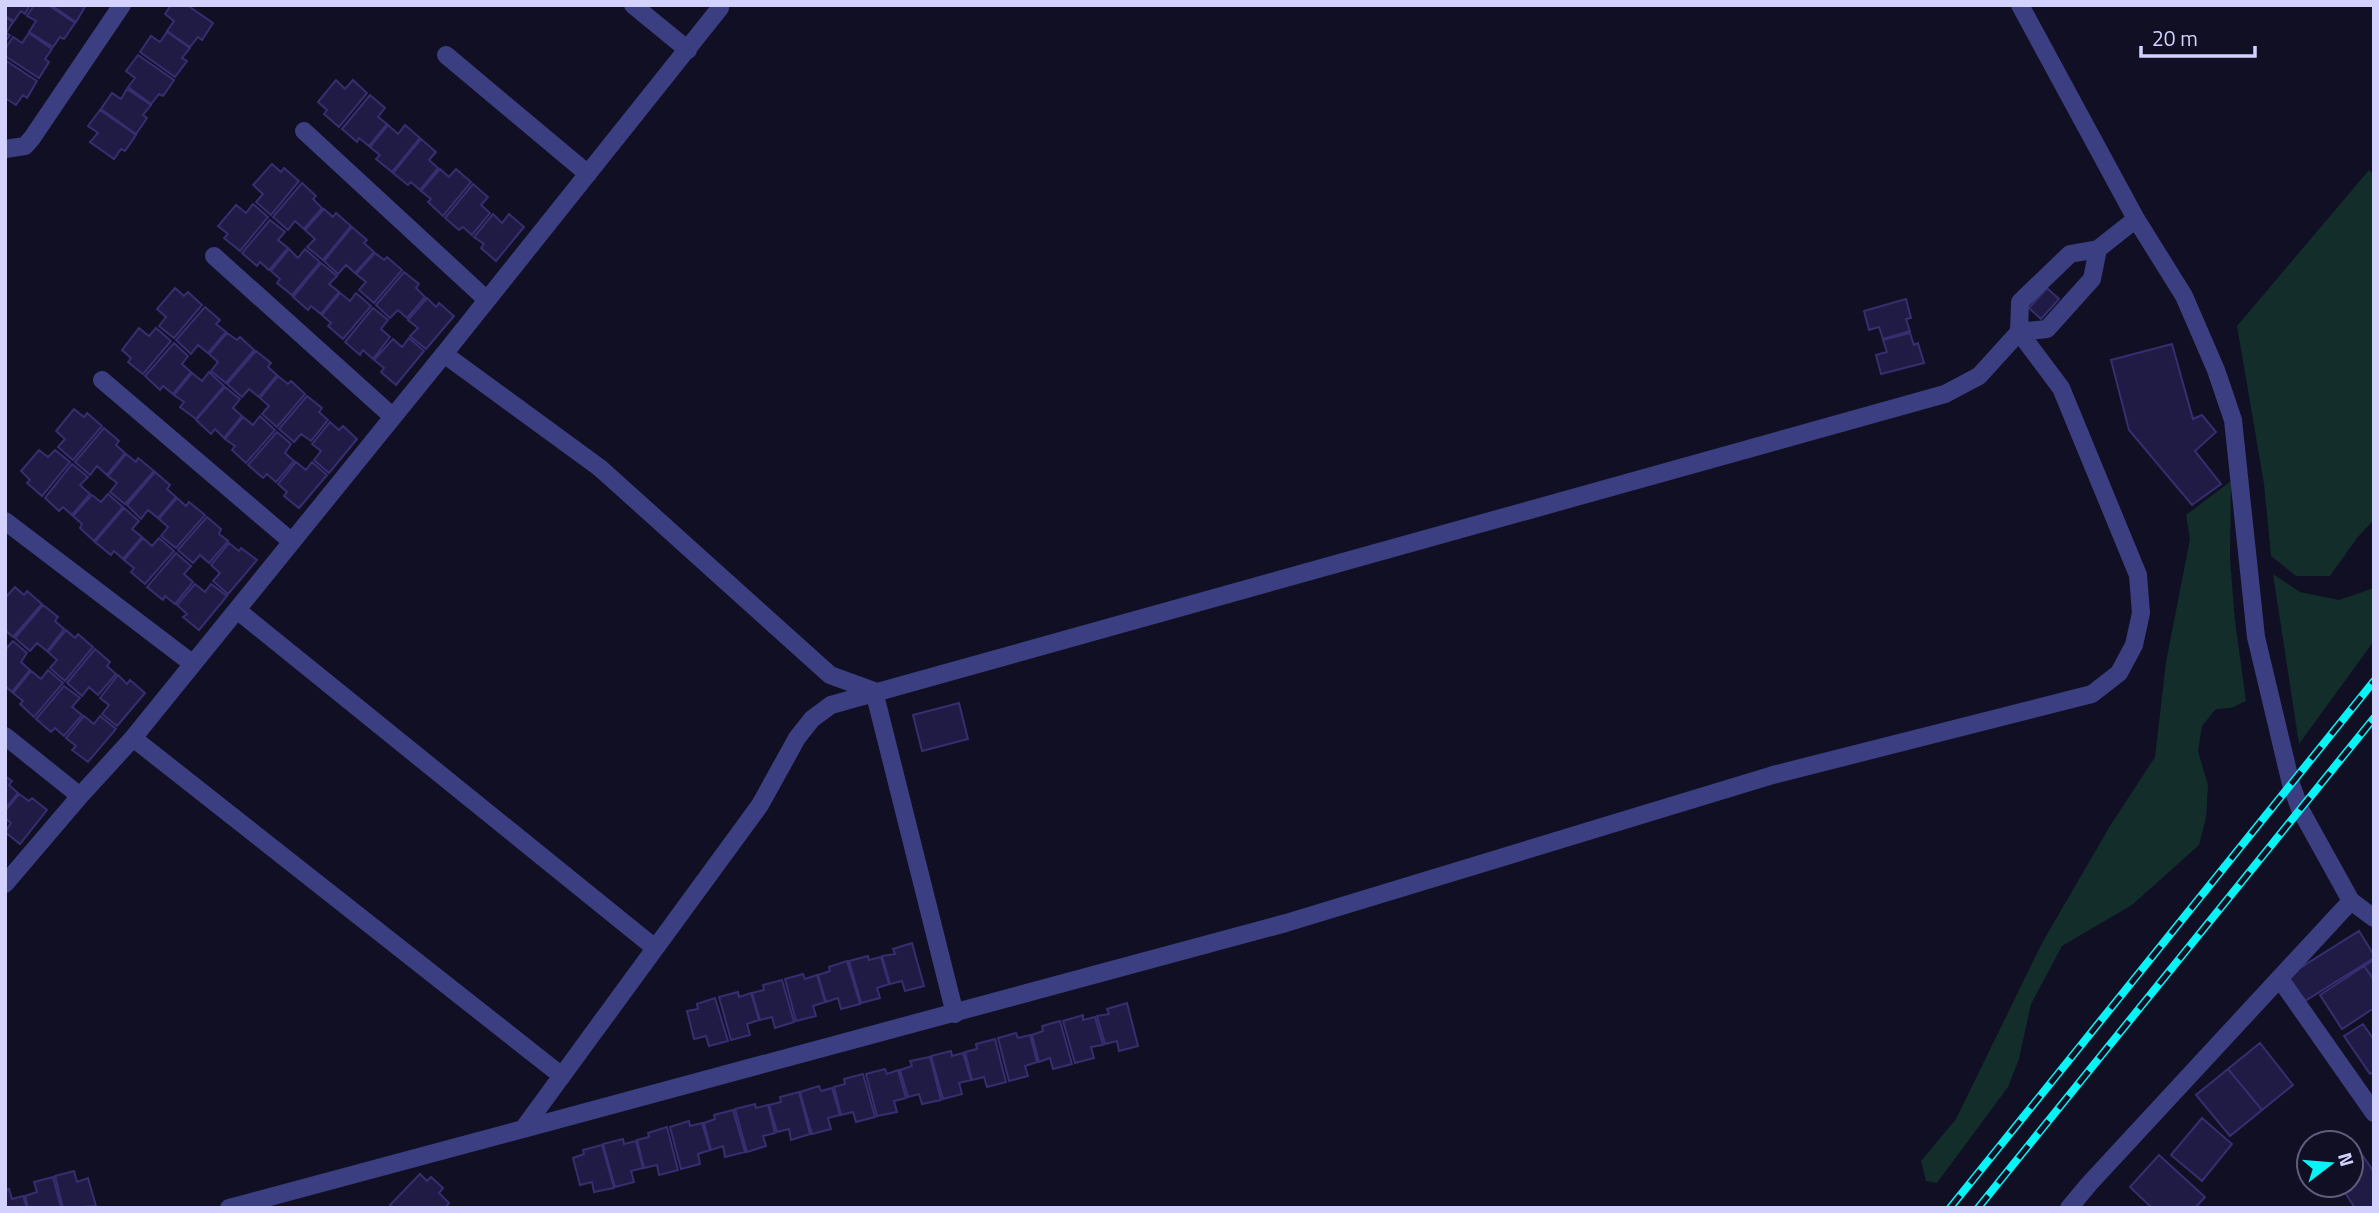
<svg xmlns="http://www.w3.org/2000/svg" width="2379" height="1213" viewBox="0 0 2379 1213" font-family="'Titillium Web',sans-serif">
  <rect width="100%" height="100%" fill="#100f23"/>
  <path fill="#122d2a" d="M2369 170 2374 176V520L2357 538 2330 576H2296L2271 556 2264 484 2237 326Z
    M2231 481 2230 559 2235 621 2246 701 2231 708 2216 709 2202 726 2198 751 2208 785 2206 818 2199 845 2132 905 2062 946 2031 1004 2019 1059 2008 1087 1937 1183 1926 1181 1921 1161 1956 1119 2042 943 2110 826 2155 757 2166 662 2190 539 2186 515Z
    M2273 574 2300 592 2339 600 2374 588V641L2299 744Z"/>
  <path fill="#201b44" stroke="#352e6f" stroke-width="2" d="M5 5H30L25 14 21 11 14 21 5 16Z
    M34 5H48L75 23 64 39 60 37 53 47 29 32 36 21 27 16Z
    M51 5H86L76 22Z
    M171 5H187L213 23 202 40 198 37 190 47 167 31 174 21 165 14Z
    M5 17 13 22 6 33 10 35 5 42Z
    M167 32 190 48 182 58 187 61 175 77 140 52 151 36 160 42Z
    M29 33 52 49 45 59 49 62 39 78 5 56V49L13 37 22 43Z
    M138 55 174 80 163 96 159 94 151 104 128 87 135 78 126 71Z
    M5 60 37 81 27 98 23 95 16 105 5 98Z
    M336 80 345 89 353 80 367 93 339 127 324 114 327 110 318 102Z
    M127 89 151 105 143 115 147 118 136 134 101 109 112 93 121 99Z
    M370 95 385 108 378 117 387 124 369 146 359 138 357 142 342 129Z
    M100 110 136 135 125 151 121 149 114 159 90 142 98 133 88 126Z
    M388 125 398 134 405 125 420 138 392 172 376 159 380 155 370 147Z
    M421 139 436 152 429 160 438 168 420 190 411 182 408 185 393 173Z
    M272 164 281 172 284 168 299 181 271 215 256 202 263 194 253 185Z
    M440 169 449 177 456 169 471 182 443 216 428 202 431 199 421 191Z
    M302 183 316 196 313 199 322 208 304 229 295 221 288 230 273 217Z
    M473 184 488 197 481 205 490 213 472 235 463 227 459 230 445 218Z
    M253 204 268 217 240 251 224 238 228 234 218 226 236 205 246 213Z
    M324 209 333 217 336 213 351 226 323 260 307 247 315 239 305 230Z
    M493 214 502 223 509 214 524 227 496 261 481 248 484 244 474 237Z
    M270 220 285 232 278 240 288 248 269 270 260 262 257 266 242 253Z
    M352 227 367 240 364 243 374 252 355 273 346 265 338 274 324 261Z
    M289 249 298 258 305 249 320 262 292 295 277 283 280 279 271 271Z
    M375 253 384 260 387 257 402 270 374 303 359 290 366 282 356 274Z
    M321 263 337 276 329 284 339 292 321 314 311 306 308 310 293 297Z
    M404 272 419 284 416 288 425 297 407 318 398 310 390 318 376 305Z
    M175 288 184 296 188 292 202 305 174 338 159 326 166 317 157 309Z
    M2047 288 2059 299 2041 319 2029 308Z
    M340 293 350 301 356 293 371 306 343 339 328 326 331 323 322 315Z
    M427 298 436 307 439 303 454 316 426 349 410 336 418 328 408 320Z
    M1906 299 1911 318 1906 319 1910 331 1883 339 1879 327 1869 330 1864 311Z
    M205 307 220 320 216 324 226 332 208 353 198 345 191 354 176 340Z
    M373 308 388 320 381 329 390 337 373 359 363 350 360 355 345 342Z
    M139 328 149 336 156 328 171 341 143 374 128 362 131 358 122 350Z
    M227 333 237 340 240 337 254 350 226 383 211 371 218 362 209 354Z
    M1910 333 1914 345 1918 343 1924 363 1881 374 1876 355 1887 352 1883 340Z
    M409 338 424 351 396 385 381 372 384 368 374 360 393 339 402 347Z
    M174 343 188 356 182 364 191 372 173 394 163 386 160 390 145 376Z
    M2172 344 2193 419 2202 415 2216 432 2195 451 2221 484 2192 505 2129 430 2111 360Z
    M256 351 271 363 268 367 277 375 259 397 249 389 242 397 227 384Z
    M209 372 224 386 196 419 180 407 184 402 174 395 192 373 202 381Z
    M278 376 288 384 291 381 305 394 277 427 262 414 269 406 260 398Z
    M225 387 240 399 233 408 242 416 224 438 215 429 211 434 196 420Z
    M307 396 322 408 319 412 328 420 311 441 301 434 294 442 279 429Z
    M74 409 84 417 87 413 102 426 73 460 58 447 65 439 56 431Z
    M260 416 275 430 246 463 232 450 235 446 225 439 243 417 253 425Z
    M330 422 339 430 343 426 357 439 329 473 314 460 321 451 312 444Z
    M104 428 119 441 116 445 125 453 107 475 97 466 90 475 75 462Z
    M277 432 291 444 285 453 294 461 276 482 267 474 263 478 248 465Z
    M39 450 48 457 55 450 70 462 42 496 27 483 30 480 21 471Z
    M126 454 136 462 138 458 154 471 125 504 110 492 117 483 108 476Z
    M296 462 306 470 312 462 327 475 299 508 284 496 287 492 278 484Z
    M72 464 88 477 80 485 90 494 72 515 63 507 59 511 45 498Z
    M155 472 170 485 167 489 176 497 158 518 148 510 141 519 127 505Z
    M108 494 123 507 94 541 80 528 82 524 73 516 92 495 101 502Z
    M177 498 186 506 189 502 205 515 176 548 161 536 168 527 159 519Z
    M124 508 139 521 132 529 142 537 123 559 114 551 111 555 95 542Z
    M207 517 221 529 219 534 228 541 209 563 200 555 193 563 178 550Z
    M143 538 152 546 159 538 174 551 145 584 131 572 134 568 124 560Z
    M229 543 239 551 241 548 257 560 228 594 213 581 220 573 211 565Z
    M176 553 191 566 184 574 193 582 175 604 165 596 163 600 147 587Z
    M195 584 205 592 211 584 227 596 199 630 183 617 187 614 177 605Z
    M15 587 24 595 27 591 42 604 13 637 5 630V598Z
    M43 605 58 617 55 621 64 629 47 651 37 643 30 651 15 638Z
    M66 630 75 638 78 634 93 647 65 681 50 668 57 660 48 652Z
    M13 641 27 653 21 662 30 670 12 692 5 686V650Z
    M95 649 110 662 107 666 116 674 98 695 89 687 82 696 67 683Z
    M48 670 63 683 34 717 20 704 23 701 13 693 31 671 41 679Z
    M118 675 127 684 130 680 145 693 117 726 102 714 109 705 100 698Z
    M64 686 80 698 72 707 82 715 64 736 55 728 51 732 36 719Z
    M959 703 968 739 922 751 913 715Z
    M84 716 94 724 100 716 116 729 88 762 72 750 76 746 66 738Z
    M5 776 12 781 9 785 18 793 5 809Z
    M19 794 29 801 32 798 47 810 20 844 5 832 11 823 5 818V811Z
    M2359 931 2374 955V958L2300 1004 2284 978Z
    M912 943 924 986 905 991 902 981 890 984 882 956 895 954 893 949Z
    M868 956 869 960 881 957 889 984 877 988 880 998 861 1003 849 961Z
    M2374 960V980L2364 966Z
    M847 961 860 1004 841 1009 838 998 826 1002 818 975 830 971 829 967Z
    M2364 966 2374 980V1008L2342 1029 2320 995Z
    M803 974 805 979 817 975 825 1002 813 1006 816 1016 796 1021 785 979Z
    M782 980 794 1022 775 1028 772 1017 760 1020 752 993 764 990 763 985Z
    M738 992 739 997 751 993 759 1020 747 1024 750 1035 731 1040 719 997Z
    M715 998 728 1041 709 1046 706 1036 694 1039 687 1011 698 1009 697 1004Z
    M1127 1003 1138 1046 1119 1051 1117 1041 1105 1044 1097 1016 1109 1014 1107 1009Z
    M1083 1015V1020L1095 1017 1103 1045 1091 1047 1094 1058 1075 1063 1063 1021Z
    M1060 1021 1072 1064 1053 1069 1050 1058 1039 1062 1032 1035 1043 1031 1042 1026Z
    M2363 1024 2374 1040V1072L2370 1074 2344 1036Z
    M1016 1033 1018 1038 1030 1035 1037 1062 1025 1066 1028 1076 1009 1081 998 1038Z
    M995 1039 1006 1082 987 1087 984 1077 972 1080 965 1052 977 1049 976 1044Z
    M2260 1043 2293 1085 2262 1110 2228 1069Z
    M951 1051 952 1056 963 1053 971 1080 959 1083 962 1094 943 1099 931 1056Z
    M930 1057 941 1100 922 1104 919 1094 908 1097 900 1070 912 1066 910 1061Z
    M885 1069 887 1074 898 1070 906 1098 894 1101 897 1112 877 1116 866 1074Z
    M2228 1069 2262 1110 2230 1136 2196 1095Z
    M863 1074 875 1117 856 1122 853 1112 841 1115 834 1087 845 1084 844 1079Z
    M819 1086 821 1091 832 1088 840 1115 828 1118 831 1129 812 1134 800 1092Z
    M799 1092 810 1134 791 1140 789 1129 777 1132 769 1105 781 1102 780 1097Z
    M755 1104 756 1108 768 1105 775 1133 763 1136 766 1146 747 1152 735 1109Z
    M733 1110 745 1152 725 1157 723 1146 711 1150 704 1123 715 1119 714 1115Z
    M2202 1118 2232 1144 2202 1181 2171 1155Z
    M689 1121 690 1126 702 1123 710 1150 698 1154 700 1164 681 1169 670 1127Z
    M667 1127 678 1170 659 1175 657 1165 644 1168 637 1140 649 1137 648 1133Z
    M623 1139 624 1144 636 1141 643 1168 631 1171 634 1182 615 1187 603 1144Z
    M602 1145 614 1188 594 1192 592 1182 580 1185 573 1158 584 1154 583 1150Z
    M2159 1155 2205 1197 2195 1208H2152L2130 1187Z
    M2363 1156 2374 1172V1208H2355L2340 1185H2351V1163Z
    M74 1171 77 1182 88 1178 96 1206 63 1208 55 1176Z
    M420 1174 427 1181 431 1177 443 1188 439 1193 449 1203 445 1208H393L390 1205Z
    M53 1177 61 1208H28L25 1196 37 1192 34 1182Z
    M9 1189 12 1199 23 1196 27 1208H5V1190Z"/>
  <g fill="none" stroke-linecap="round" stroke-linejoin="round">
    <path stroke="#3b3f81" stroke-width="18" d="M633 5 688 50
      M2020 5 2136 219 2184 296 2216 370 2233 420 2256 637 2291 784 2300 809 2351 901 2374 918
      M446 55 588 174
      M304 131 487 300
      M5 149 25 146 32 138 122 5
      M214 256 393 417
      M2019 332 2047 329 2092 279 2098 249
      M444 354 720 8
      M102 380 292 542
      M5 521 193 664
      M237 610 655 948
      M5 736 80 796
      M133 738 562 1076
      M5 884 80 796 133 738 444 354 600 468 830 675 874 691 955 1014
      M2280 979 2374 1113
      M523 1129 1286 923 1773 775 2092 694 2119 673 2134 645 2141 613 2138 575 2061 388 2019 332
      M229 1208 523 1129 760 805 797 738 812 719 831 705 1945 394 1979 376 2019 332 2020 302 2070 254 2098 249 2136 219
      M2069 1208 2089 1184 2351 901"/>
    <defs>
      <path id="rail" d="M1950 1208 2374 681
        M1978 1208 2374 718"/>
    </defs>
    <use href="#rail" stroke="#07f4f6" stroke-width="8"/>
    <use href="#rail" stroke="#100f23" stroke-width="5" stroke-dasharray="16" stroke-linecap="butt"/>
  </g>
  <rect width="2379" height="1213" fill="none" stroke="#d3d2fe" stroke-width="14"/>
  <g transform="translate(2330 1164) rotate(74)"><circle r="33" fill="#100f23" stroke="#5e5d7b" stroke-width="2"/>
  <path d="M0-5L12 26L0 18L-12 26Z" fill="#07f4f6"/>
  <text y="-10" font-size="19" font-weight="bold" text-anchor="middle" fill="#d3d2fe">N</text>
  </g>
  <path d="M2141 46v10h114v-10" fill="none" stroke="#d3d2fe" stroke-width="3.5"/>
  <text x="2152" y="46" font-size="21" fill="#d3d2fe" stroke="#100f23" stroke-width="5" paint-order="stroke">20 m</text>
</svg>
